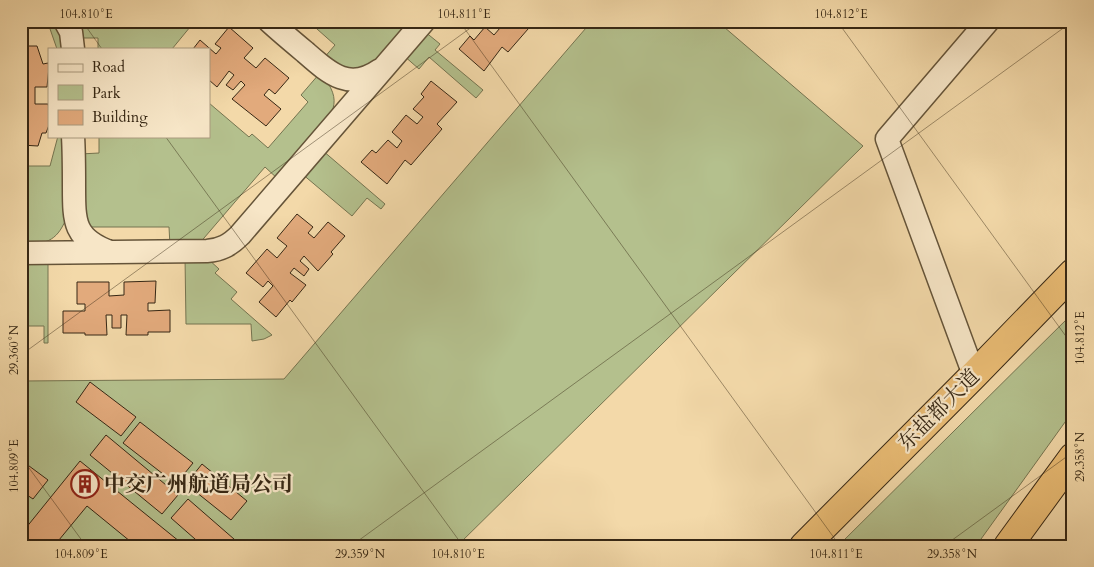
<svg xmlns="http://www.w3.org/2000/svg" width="1094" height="567" viewBox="0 0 1094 567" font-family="Cardo,'Noto Serif SC',serif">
  <rect width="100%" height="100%" fill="#f3d9a9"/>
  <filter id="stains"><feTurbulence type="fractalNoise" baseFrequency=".004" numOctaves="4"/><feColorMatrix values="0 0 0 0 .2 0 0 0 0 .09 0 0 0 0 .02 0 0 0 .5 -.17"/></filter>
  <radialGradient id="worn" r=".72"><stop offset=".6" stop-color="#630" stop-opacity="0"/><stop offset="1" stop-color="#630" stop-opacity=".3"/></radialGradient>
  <path fill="#b4c08d" stroke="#757450" d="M21 21H58L66 49H57L49 26H21Z
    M84 21H195L172 49H98V38H79Z
    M308 21H415L381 62 360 73 323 59 335 45Z
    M592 21H717L863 146 457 546H21V381L284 379Z
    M424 31 440 44 435 50 483 90 476 98 429 57 419 69 403 55Z
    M320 73C346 102 332 115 311 140 301 153 290 166 279 180L265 167 198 245 170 246 169 227H85L80 154 99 153V136H209V103L249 137 252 134 268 148 308 102 301 95Z
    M58 136H67L66 219C56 243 45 243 21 246V166H50Z
    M322 150 385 204 381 209 367 198 352 216 301 173Z
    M185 258H207L219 269 215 273 237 292 231 299 272 335 264 339 252 341 251 324H186Z
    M21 259H48V343H44V326H21Z
    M1073 313V411L976 546H838Z"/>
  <path fill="#e2aa7c" stroke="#362714" d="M492 21H535L508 52 502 47 484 71 459 49 470 36 474 40 485 27 494 35 500 28Z
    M229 27 253 48 244 58 256 68 265 58 289 78 275 94 269 89 264 95 281 109 266 126 232 99 245 85 241 81 233 90 226 85 234 75 229 71 217 87 209 80V49H193L200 40 216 54 221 48 215 44Z
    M21 46H37L43 64 48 63 49 67 47 87H35V104H48L49 108V125L46 133H42L38 146 21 145Z
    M431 81 457 102 437 124 442 129 411 165 405 160 387 184 361 162 372 150 376 153 388 140 397 148 402 141 392 132 406 115 417 124 423 117 413 109 424 97 421 94Z
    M297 214 313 227 308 233 314 238 328 222 345 236 331 252 333 254 318 271 304 256 300 261 309 269 304 276 294 268 290 273 306 285 292 302 290 300 276 317 259 302 273 286 268 281 263 287 246 273 267 249 277 258 287 246 277 238Z
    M156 281 155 303H148V311L170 310V332H148V335H126L127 315H121V328H112V315H106L107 335H85V333H63V311H85V304H77V282H109V296L124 295V282Z
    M90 382 136 417 121 436 76 402Z
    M140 422 193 463 176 484 123 443Z
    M106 435 178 495 162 514 90 455Z
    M21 460 48 480 33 499 21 491Z
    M80 461 185 546H136L87 506 54 546H29L21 540V534Z
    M202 464 247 501 231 520 186 484Z
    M21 498 28 503 21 512Z
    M188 499 242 546H203L171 518Z"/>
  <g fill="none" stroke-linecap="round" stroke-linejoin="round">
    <defs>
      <path id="minor" d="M65 21 71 32 73 49
        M269 21C281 32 293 42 305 52 329 73 349 92 380 70
        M73 136C74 153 74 170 74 187 74 222 74 239 110 252
        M21 253 207 251C221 250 230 245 240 235L424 21
        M974 375 887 139 988 21"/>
      <path id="highway" d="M804 546 974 375 1073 273
        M1008 546 1073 457"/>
    </defs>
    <use href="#minor" stroke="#655439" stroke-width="25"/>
    <use href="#highway" stroke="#362714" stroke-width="30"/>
    <use href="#minor" stroke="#f7e6c7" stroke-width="22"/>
    <use href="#highway" stroke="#eabc74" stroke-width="28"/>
  </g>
  <path fill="none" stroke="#362714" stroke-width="1" stroke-opacity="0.45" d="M82 21 102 49M459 21 840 546M837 21 1073 346M165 136 463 546M21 355 480 21M21 457 86 546M351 546 1073 21M944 546 1073 452"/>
  <defs>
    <symbol id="building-ring" viewBox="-11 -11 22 22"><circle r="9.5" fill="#f7e6c7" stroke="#8f2418" stroke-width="1.5"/><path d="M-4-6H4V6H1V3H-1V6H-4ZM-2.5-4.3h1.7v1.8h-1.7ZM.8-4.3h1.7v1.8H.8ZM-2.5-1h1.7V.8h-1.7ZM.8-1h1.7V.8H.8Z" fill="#8f2418"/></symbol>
  </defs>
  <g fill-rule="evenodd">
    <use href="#building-ring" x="69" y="468" width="32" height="32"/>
  </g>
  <g text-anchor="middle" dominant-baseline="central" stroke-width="4.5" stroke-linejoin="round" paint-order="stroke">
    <g font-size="21" fill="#362714" stroke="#f7e6c7">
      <text transform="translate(939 410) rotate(-45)">东盐都大道</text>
    </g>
    <g font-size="21" font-weight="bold" fill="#362714" stroke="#f7e6c7" text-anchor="start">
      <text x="104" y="484">中交广州航道局公司</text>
    </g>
  </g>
  <rect width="1094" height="567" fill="none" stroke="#f3d9a9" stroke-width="55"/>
  <rect x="48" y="48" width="162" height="90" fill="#f7e6c7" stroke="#aa9a7f"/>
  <rect x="58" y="64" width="25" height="8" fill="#f7e6c7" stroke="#aa9a7f"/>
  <text x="92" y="72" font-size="15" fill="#362714">Road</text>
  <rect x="58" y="85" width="25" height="15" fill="#b4c08d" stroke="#aa9a7f"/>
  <text x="92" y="98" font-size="15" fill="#362714">Park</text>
  <rect x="58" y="110" width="25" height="15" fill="#e2aa7c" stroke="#aa9a7f"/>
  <text x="92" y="122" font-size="15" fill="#362714">Building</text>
  <rect x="28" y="28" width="1038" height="512" fill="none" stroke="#362714" stroke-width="2"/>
  <g font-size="12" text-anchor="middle" fill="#362714">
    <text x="86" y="18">104.810°E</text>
    <text x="464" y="18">104.811°E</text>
    <text x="841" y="18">104.812°E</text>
    <text transform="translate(1080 338) rotate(-90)" y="4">104.812°E</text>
    <text transform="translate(14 350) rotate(-90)" y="4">29.360°N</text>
    <text transform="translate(1080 457) rotate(-90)" y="4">29.358°N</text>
    <text transform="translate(14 466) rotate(-90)" y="4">104.809°E</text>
    <text x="81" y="558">104.809°E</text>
    <text x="360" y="558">29.359°N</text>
    <text x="458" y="558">104.810°E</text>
    <text x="836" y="558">104.811°E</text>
    <text x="952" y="558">29.358°N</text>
  </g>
  <rect width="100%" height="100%" filter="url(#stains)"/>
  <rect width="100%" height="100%" fill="url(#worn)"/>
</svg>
